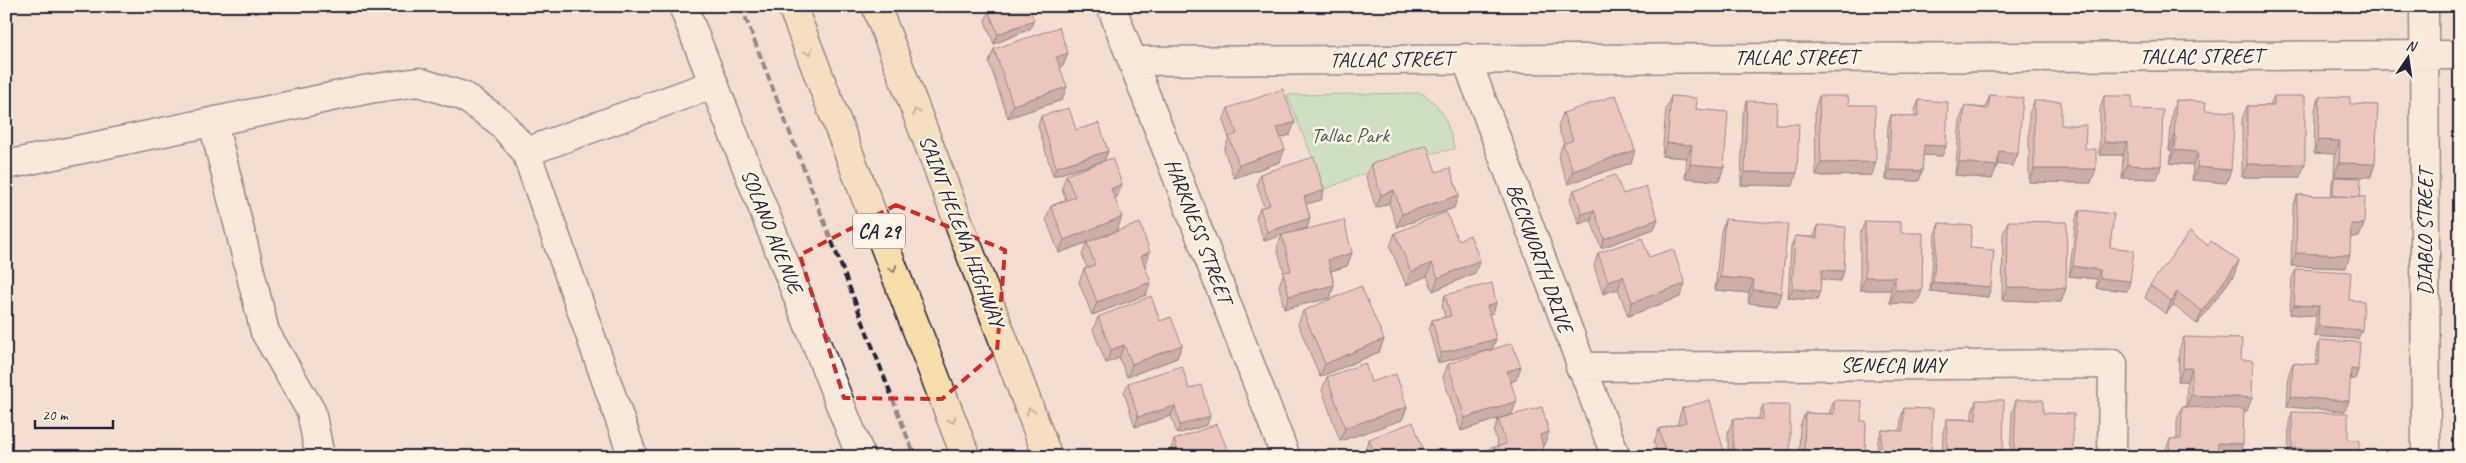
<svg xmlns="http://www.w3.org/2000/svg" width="2466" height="463" viewBox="0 0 2466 463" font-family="Caveat,sans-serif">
  <rect width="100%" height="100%" fill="#f4ded2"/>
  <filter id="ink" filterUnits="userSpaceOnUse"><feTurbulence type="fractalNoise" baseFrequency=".02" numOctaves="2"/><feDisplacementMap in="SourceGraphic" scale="10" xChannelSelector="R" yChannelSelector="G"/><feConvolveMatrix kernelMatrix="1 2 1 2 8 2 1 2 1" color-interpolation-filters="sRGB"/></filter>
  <g filter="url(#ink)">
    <path fill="#9fe2ad" stroke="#608274" d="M1421 93C1445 106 1447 125 1455 149L1401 159 1325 189 1287 95Z"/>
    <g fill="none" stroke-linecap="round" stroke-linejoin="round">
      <defs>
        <path id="minor" d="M683 6 861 457
          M1111 6 1286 457
          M2424 6 2426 457
          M1466 58 1616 457
          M1133 61 2460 55
          M213 122 265 332 311 411 320 457
          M526 152 714 84
          M6 165 369 89 419 82 463 96 499 121 526 152 633 457
          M1580 367 2113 364 2112 457"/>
        <path id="highway" d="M792 6 966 457
          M876 6 1048 457"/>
      </defs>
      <use href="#minor" stroke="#22223b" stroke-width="31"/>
      <use href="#highway" stroke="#22223b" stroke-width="31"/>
      <use href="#minor" stroke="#fcf5e5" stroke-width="28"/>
      <use href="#highway" stroke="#f8deab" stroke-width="28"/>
      <path stroke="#22223b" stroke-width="4" stroke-dasharray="8 4" stroke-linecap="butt" d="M741 6 915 457"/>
    </g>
    <path fill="#c3918d" stroke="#22223b" d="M989 6H1028L1030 29 994 44 985 21 989 12 991 11Z
      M994 49 1068 53 1063 66 1060 67 1062 100 1008 118 989 62Z
      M1990 95 2018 153 2013 166 1997 164 1992 179 1955 175 1960 120 1965 106 1985 108Z
      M1671 96 1696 109 1724 167 1719 181 1685 178 1687 158 1662 156 1666 109Z
      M1819 96 1849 105 1872 175 1816 176 1815 109Z
      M2104 96 2132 109 2157 179 2122 178 2123 155H2099L2100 109Z
      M2274 96 2300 177H2242V119L2247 106H2270Z
      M2320 96 2350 104 2371 177 2334 176 2335 154 2314 153 2315 109Z
      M1919 100 1946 146 1942 156 1923 155 1922 171 1919 181 1886 180 1888 125 1891 115 1915 117V110Z
      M2176 100 2205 110 2231 170 2226 183 2192 180 2193 165 2170 163 2172 151 2169 150 2172 113Z
      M1747 101 1776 124 1793 186 1741 185 1743 114Z
      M2034 101 2061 125 2085 149 2091 183 2029 182V114Z
      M1228 108 1290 135 1281 138 1280 162 1234 178 1224 150 1229 138 1223 121Z
      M1563 113 1631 163 1568 184 1558 157 1563 144H1564L1558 127Z
      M1041 116 1076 130 1108 151 1104 161 1053 176 1038 126Z
      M1371 164 1436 172 1454 208 1397 227 1389 203 1376 208 1366 177Z
      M1260 174 1324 190 1321 200 1306 204 1310 218 1307 228 1284 235 1352 253 1347 266 1331 271 1334 285 1330 298 1284 309 1279 286 1284 272 1277 248 1282 235 1264 241 1256 218 1260 208 1264 207 1257 184Z
      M1066 175 1122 184 1117 197 1114 198 1117 231 1059 253 1046 219 1051 206 1066 200 1062 188Z
      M2334 177 2360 197 2364 224 2359 237H2351L2346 268 2291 266 2293 208 2297 195 2331 196 2332 182Z
      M1574 190 1623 194 1658 219 1654 229 1601 248 1591 220 1579 224 1570 199Z
      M2080 210 2110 247 2130 281 2127 291 2096 288 2097 279 2069 276 2076 219Z
      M1725 219 1777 306 1748 303 1749 293 1715 290 1721 232Z
      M1865 221 1901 233 1917 304 1890 303 1891 290H1860V234Z
      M2008 221 2066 288 2061 302 2002 300 2003 234Z
      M1939 223 1970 248 1988 297 1930 291 1935 233Z
      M1818 225 1844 271 1840 281 1821 279 1817 300 1788 298 1791 246 1795 236 1814 237Z
      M1395 233 1458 240 1475 273 1433 291 1427 276 1406 285 1390 247Z
      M1087 242 1146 265H1145L1146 295 1092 315 1079 282 1084 269 1087 268 1082 255Z
      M1598 253 1649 257 1680 297 1628 316 1618 289 1603 294 1594 266Z
      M2296 269 2349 300 2358 339 2314 336 2316 316 2290 314 2292 278Z
      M2234 275 2197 324 2173 305 2166 314 2145 298 2150 285Z
      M1445 295 1496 303 1493 313 1489 314 1496 339 1492 349 1438 363 1429 330 1432 320 1445 317 1442 305Z
      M1303 311 1384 339 1379 352 1320 377 1298 324Z
      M1098 317 1160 321 1182 345 1177 358 1127 377 1119 358 1106 363 1093 330Z
      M2184 337 2241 360 2247 411H2244L2238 457H2165V452L2170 439H2177V420L2182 407H2186L2187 381H2178L2179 350Z
      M2320 340 2358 370 2355 379H2350L2345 411 2287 407 2289 373 2293 363 2316 365 2317 350Z
      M1448 364 1516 380 1511 382 1512 414 1461 431 1443 377Z
      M1327 377 1371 382 1407 407 1402 420 1340 441 1322 390Z
      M1128 383 1189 389 1207 425 1177 434 1171 416 1135 427 1124 392Z
      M1834 400 1861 421 1865 457H1799L1800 426 1805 413 1829 414Z
      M1976 400 2001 457H1942L1943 432 1947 419H1972V413Z
      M2016 400 2043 413 2072 457H2010L2012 413Z
      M1763 405 1790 457H1728V432L1733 419H1758Z
      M1682 408 1724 452 1722 457H1658L1654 442 1659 429 1679 424 1678 421Z
      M1904 408 1931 457H1877L1878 440 1882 430 1900 431 1901 417Z
      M2292 412 2348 440 2359 457H2288L2289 422Z
      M1498 419 1544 445 1543 446 1545 457H1482L1485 450 1498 446 1494 432Z
      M1369 439 1425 455V457H1368L1365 449Z
      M1174 440 1224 457H1156L1157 456 1170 451Z"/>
    <path fill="#9f7673" stroke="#22223b" d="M1034 20 1030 29 994 44 998 34Z
      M1068 53 1063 66 1052 70 1056 57Z
      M1067 87 1062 100 1008 118 1013 105Z
      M1295 122 1290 135 1272 141 1277 128Z
      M2174 137H2176L2172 151 2169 150Z
      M2318 140 2340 141 2335 154 2314 153Z
      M2104 142H2127L2123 155H2099Z
      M1667 143 1692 145 1687 158 1662 156Z
      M1924 145 1946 146 1942 156 1920 155Z
      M1285 149 1280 162 1234 178 1239 165Z
      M1635 150 1631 163 1568 184 1573 171Z
      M2175 150 2198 152 2193 165 2170 163Z
      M1108 151 1104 161 1053 176 1056 167Z
      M1999 151 2018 153 2013 166 1994 164Z
      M1876 162 1872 175 1816 176 1821 163Z
      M1959 162 1997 166 1992 179 1955 175Z
      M2339 163 2375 164 2371 177 2334 176Z
      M1690 164 1724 167 1719 181 1685 178Z
      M2247 164H2305L2300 177H2242Z
      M2127 165 2161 166 2157 179 2122 178Z
      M2197 167 2231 170 2226 183 2192 180Z
      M2034 169H2096L2091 183 2029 182Z
      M1889 170 1922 171 1919 181 1886 180Z
      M1745 172 1797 173 1793 186 1741 185Z
      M1122 184 1117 197 1106 202 1111 189Z
      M1324 190 1321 200 1300 206 1304 197Z
      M1394 190 1389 203 1376 208 1381 195Z
      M1459 195 1454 208 1397 227 1402 214Z
      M1594 210 1591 220 1579 224 1582 214Z
      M1122 217 1117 231 1059 253 1064 240Z
      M1310 218 1307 228 1264 241 1267 232Z
      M1658 219 1654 229 1601 248 1604 239Z
      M2351 224H2364L2359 237H2346Z
      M1150 252 1146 265 1136 269 1141 256Z
      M1352 253 1347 266 1323 273 1328 260Z
      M2296 253 2350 255 2346 268 2291 266Z
      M1480 260 1475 273 1433 291 1438 278Z
      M2239 261 2234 275 2197 324 2202 311Z
      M1432 263 1427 276 1406 285 1411 272Z
      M2073 266 2100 270 2097 279 2069 276Z
      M1822 270 1844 271 1840 281 1818 279Z
      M1623 276 1618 289 1603 294 1608 281Z
      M1720 277 1754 280 1749 293 1715 290Z
      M1865 277H1895L1891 290H1860Z
      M2100 278 2130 281 2127 291 2096 288Z
      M1151 282 1146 295 1092 315 1097 302Z
      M1933 282 1991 287 1988 297 1930 291Z
      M1685 284 1680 297 1628 316 1632 302Z
      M1334 285 1330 298 1284 309 1289 296Z
      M2007 287 2066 288 2061 302 2002 300Z
      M1792 289 1820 291 1817 300 1788 298Z
      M1753 290 1781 293 1777 306 1748 303Z
      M1895 290 1922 291 1917 304 1890 303Z
      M2177 292 2173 305 2166 314 2171 301Z
      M1496 303 1493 313 1484 315 1487 306Z
      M2294 305 2319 306 2316 316 2290 314Z
      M2318 326 2362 330 2358 339 2314 336Z
      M1384 339 1379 352 1320 377 1325 364Z
      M1496 339 1492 349 1438 363 1441 353Z
      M1124 345 1119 358 1106 363 1111 350Z
      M1182 345 1177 358 1127 377 1132 364Z
      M1521 367 1516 380 1503 384 1507 371Z
      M2183 368H2192L2187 381H2178Z
      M2351 369 2358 370 2355 379H2348Z
      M2191 395 2252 398 2247 411 2186 408Z
      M2291 397 2349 401 2345 411 2287 407Z
      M1517 401 1512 414 1461 431 1465 418Z
      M1175 406 1171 416 1135 427 1138 417Z
      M1407 407 1402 420 1340 441 1345 428Z
      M1210 416 1207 425 1177 434 1180 425Z
      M1549 432 1544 445 1535 448 1540 435Z
      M2218 443 2243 444 2238 457 2213 456Z
      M2292 448 2328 449 2325 457H2288Z
      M1227 449 1224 457H1213L1214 453Z
      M1981 450 2003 451 2001 457H1979Z
      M2014 450H2018L2016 457H2012Z
      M1724 452 1722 457H1708Z"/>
    <path fill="#e3a9a4" stroke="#22223b" d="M997 6H1028L1034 20 998 34 989 12 998 8Z
      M1059 27 1068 53 1056 57 1067 87 1013 105 994 49Z
      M1283 89 1295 122 1277 128 1285 149 1239 165 1229 137 1237 134 1228 108Z
      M1616 95 1635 150 1573 171 1563 144 1573 140 1563 113Z
      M1990 95 2023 98 2018 153 1999 151 1997 166 1959 162 1965 106 1988 109Z
      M1671 96 1697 98 1696 109 1728 112 1724 167 1690 164 1692 145 1667 143Z
      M1819 96H1848L1849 105H1875L1876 162 1821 163Z
      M2104 96H2132V109L2163 110 2161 166 2127 165V142H2104Z
      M2274 96H2305V164H2247V106H2274Z
      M2320 96 2350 97V104L2378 105 2375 164 2339 163 2340 141 2318 140Z
      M1919 100 1948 102 1946 146 1924 145 1922 171 1889 170 1891 115 1918 117Z
      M2176 100 2206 102 2205 110 2235 112 2231 170 2197 167 2198 152 2175 150 2176 137H2174Z
      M1747 101 1777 102 1776 124H1799L1797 173 1745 172Z
      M2034 101H2061V125H2086L2085 149H2096V169H2034Z
      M1069 108 1076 130 1099 123 1108 151 1056 167 1041 116Z
      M1427 145 1436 172 1450 168 1459 195 1402 214 1394 190 1381 195 1371 164Z
      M1314 157 1324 190 1304 197 1310 218 1267 232 1260 208 1270 205 1260 174Z
      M1112 158 1122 184 1111 189 1122 217 1064 240 1051 206 1075 197 1066 175Z
      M1615 175 1623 194 1646 186 1658 219 1604 239 1594 210 1582 214 1574 190Z
      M2334 177 2361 178 2360 197 2333 196Z
      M2297 195 2365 197 2364 224H2351L2350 255 2296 253Z
      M2080 210 2114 214 2110 247 2134 250 2130 281 2100 278V270L2073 266Z
      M1446 212 1458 240 1470 235 1480 260 1438 278 1432 263 1411 272 1395 233Z
      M1725 219 1788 224 1781 293 1753 290 1754 280 1720 277Z
      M1344 220 1352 253 1328 260 1334 285 1289 296 1283 272 1291 271 1282 235Z
      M1865 221 1901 222V233H1923L1922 291 1895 290V277H1865Z
      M2008 221 2067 222 2066 288 2007 287Z
      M1140 223 1150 252 1141 256 1151 282 1097 302 1084 269 1095 265 1087 242Z
      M1939 223 1972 226 1970 248 1994 250 1991 287 1933 282Z
      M1818 225 1846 227 1844 271 1822 270 1820 291 1792 289 1795 236 1817 238Z
      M2190 232 2208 245 2211 241 2239 261 2202 311 2177 292 2171 301 2150 285Z
      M1642 238 1649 257 1673 249 1685 284 1632 302 1623 276 1608 281 1598 253Z
      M2296 269 2351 272 2349 300 2364 301 2362 330 2318 326 2319 306 2294 305Z
      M1492 283 1496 303 1487 306 1496 339 1441 353 1432 320 1451 316 1445 295Z
      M1361 286 1384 339 1325 364 1303 311Z
      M1151 296 1160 321 1171 317 1182 345 1132 364 1124 345 1111 350 1098 317Z
      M2184 337 2242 339 2241 360H2253L2252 398 2191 395 2192 368H2183Z
      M2320 340 2360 342 2358 370 2351 369 2349 401 2291 397 2293 363 2319 365Z
      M1512 343 1521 367 1507 371 1517 401 1465 418 1448 364Z
      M1365 363 1371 382 1396 374 1407 407 1345 428 1327 377Z
      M1182 366 1189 389 1201 385 1210 416 1180 425 1175 406 1138 417 1128 383Z
      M1710 400 1724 452 1708 457H1667L1659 429 1686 422 1682 408Z
      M1834 400 1862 401 1861 421H1866L1865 457H1804L1805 413 1834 414Z
      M1976 400H2004L2003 451 1981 450V457H1947V419L1976 420Z
      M2016 400H2043V413L2074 414 2072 457H2018V450H2014Z
      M1763 405H1790V457H1733V419H1763Z
      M1542 407 1549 432 1540 435 1545 457H1487L1485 450 1506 444 1498 419Z
      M2182 407 2244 409 2243 444 2218 443 2217 457H2169L2170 439H2181Z
      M1904 408 1933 409 1931 457H1880L1882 430 1903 431Z
      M2292 412 2348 413V440H2359V457H2328V449L2292 448Z
      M1413 422 1425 455 1420 457H1376L1369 439Z
      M1217 424 1227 449 1214 453 1215 457H1157V456L1177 448 1174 440Z"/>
    <defs><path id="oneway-chevron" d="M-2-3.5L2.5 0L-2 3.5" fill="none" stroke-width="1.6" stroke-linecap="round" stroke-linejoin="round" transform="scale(1.25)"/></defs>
    <g stroke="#8d8073">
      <use href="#oneway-chevron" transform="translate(809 52) rotate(69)"/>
      <use href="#oneway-chevron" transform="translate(916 112) rotate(-111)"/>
      <use href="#oneway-chevron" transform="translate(893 269) rotate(69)"/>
      <use href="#oneway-chevron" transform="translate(1030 411) rotate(-111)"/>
      <use href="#oneway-chevron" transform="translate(952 420) rotate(69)"/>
    </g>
  </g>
  <path d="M0 0H2466V463H0ZM896 205 1005 250 997 351 942 399 844 398 800 255Z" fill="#f4ded2" fill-opacity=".55" fill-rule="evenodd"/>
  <path fill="none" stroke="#d62828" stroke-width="4" stroke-dasharray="10 6" stroke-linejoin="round" d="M896 205 1005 250 997 351 942 399 844 398 800 255Z"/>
  <g text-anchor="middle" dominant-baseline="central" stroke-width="5" stroke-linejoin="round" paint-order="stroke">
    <rect fill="#fcf5e5" stroke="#63616e" stroke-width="1" x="853" y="213.5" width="52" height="35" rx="4"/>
    <g font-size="20" font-weight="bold" fill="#22223b">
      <text x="879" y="231">CA 29</text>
    </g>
    <g font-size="21" fill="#22223b" stroke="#fcf5e5">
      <text x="2201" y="56">TALLAC STREET</text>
      <text x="1796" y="57">TALLAC STREET</text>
      <text transform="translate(1391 59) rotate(-1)">TALLAC STREET</text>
      <text transform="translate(772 231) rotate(68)">SOLANO AVENUE</text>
      <text transform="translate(962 231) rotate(69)">SAINT HELENA HIGHWAY</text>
      <text transform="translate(1199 231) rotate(69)">HARKNESS STREET</text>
      <text transform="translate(2425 232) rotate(-90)">DIABLO STREET</text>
      <text transform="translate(1540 258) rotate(70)">BECKWORTH DRIVE</text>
      <text x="1893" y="365">SENECA WAY</text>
    </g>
    <g font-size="21" fill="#485c5d" stroke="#fcf5e5">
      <text x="1350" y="135">Tallac Park</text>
    </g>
  </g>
  <rect width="2466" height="463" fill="none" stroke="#fcf5e5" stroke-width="25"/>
  <rect x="12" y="12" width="2441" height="438" fill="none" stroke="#22223b" stroke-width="2" filter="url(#ink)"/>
  <g transform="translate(2408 58) rotate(13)" stroke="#fcf5e5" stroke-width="4" paint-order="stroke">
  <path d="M0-4L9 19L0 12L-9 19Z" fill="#22223b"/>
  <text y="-8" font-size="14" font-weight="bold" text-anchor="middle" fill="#22223b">N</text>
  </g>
  <path d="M35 420v8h78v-8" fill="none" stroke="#22223b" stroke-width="2.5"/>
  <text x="42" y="420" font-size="15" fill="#22223b" stroke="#fcf5e5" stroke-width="4" paint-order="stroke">20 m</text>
</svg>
